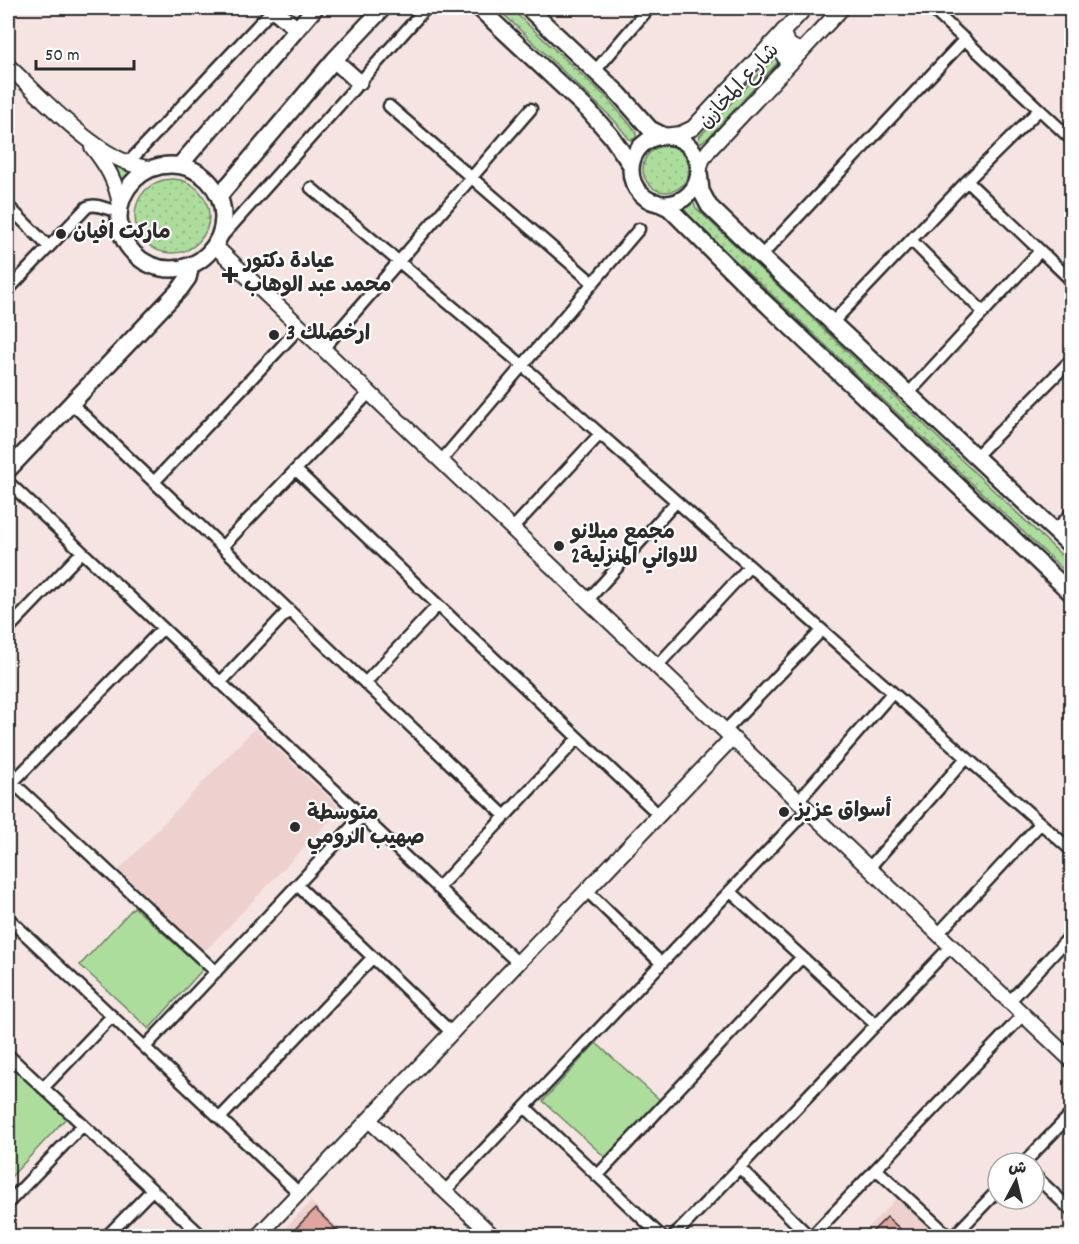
<svg xmlns="http://www.w3.org/2000/svg" width="1079" height="1244" viewBox="0 0 1079 1244" font-family="Dekko,'Playpen Sans Arabic',sans-serif">
  <defs>
    <pattern id="grass-dots" width="8" height="8" patternUnits="userSpaceOnUse" patternTransform="scale(1.5)"><rect width="8" height="8" fill="#addd9d"/><path d="M2 2h.1M6 6h.1" fill="none" stroke="#95be87" stroke-width="1.8" stroke-linecap="round"/></pattern>
  </defs>
  <rect width="100%" height="100%" fill="#f5e4e2"/>
  <filter id="ink" filterUnits="userSpaceOnUse"><feTurbulence type="fractalNoise" baseFrequency=".0167" numOctaves="2"/><feDisplacementMap in="SourceGraphic" scale="12" xChannelSelector="R" yChannelSelector="G"/><feConvolveMatrix kernelMatrix="1 2 1 2 8 2 1 2 1" color-interpolation-filters="sRGB"/></filter>
  <g filter="url(#ink)">
    <path fill="#eed1ce" d="M255 728 341 809 204 952 119 870Z
      M898 1197 939 1236H860Z
      M311 1202 347 1236H277Z"/>
    <path fill="url(#grass-dots)" stroke="#6c8464" stroke-width="1.5" d="M497 8H510L607 98 636 131V138L631 140 629 139 614 120Z
      M779 56 781 58 778 62 709 137 699 144 698 141 700 136 775 57Z
      M643 169a23 23 0 1 1 46 0a23 23 0 1 1-46 0Z
      M109 161 133 171 122 183Z
      M135 216a37 37 0 1 1 74 0a37 37 0 1 1-74 0Z
      M692 199 696 208 1071 564V577L681 209 680 207Z"/>
    <path fill="#addd9d" stroke="#6c8464" stroke-width="1.5" d="M134 907 203 969 149 1029 80 965Z
      M596 1043 660 1100 606 1158 543 1101Z
      M10 1063 67 1117 10 1178 8 1176V1066Z"/>
    <path fill="#dfa59e" stroke="#2b2b2b" stroke-width="1.5" d="M315 1209 338 1231H326L321 1236H288Z
      M887 1217 908 1236H868Z"/>
    <g fill="none" stroke-linecap="round" stroke-linejoin="round">
      <defs>
        <path id="minor" d="M931 8 1072 140
          M595 71 649 8
          M389 106 593 283
          M127 164 274 8
          M967 181 1072 281
          M311 188 522 365 1072 851
          M8 206 49 247
          M911 240 983 312
          M218 241 426 8
          M761 256 965 39
          M8 290 87 207C99 202 107 212 119 210
          M832 323 967 181 1039 110
          M323 349 531 109
          M908 394 1040 251
          M71 403 505 816
          M975 457 1072 359
          M441 461 639 229
          M296 470 659 815
          M8 482 518 963
          M154 482 300 327
          M512 529 600 434
          M1054 531 1072 513
          M222 547 369 393
          M587 601 676 502
          M8 629 82 552
          M657 666 749 567
          M220 683 289 610
          M365 683 438 605
          M725 731 822 630
          M8 778 216 972
          M8 787 163 628
          M798 801 892 693
          M869 868 966 758
          M297 885 452 1033
          M438 888 578 738
          M587 891 661 963
          M730 891 876 1025
          M8 918 299 1193
          M938 934 1040 824
          M1009 1002 1072 934
          M145 1047 362 816
          M8 1055 202 1236
          M43 1088 112 1016
          M525 1107 661 1236
          M220 1118 373 957
          M1024 1163 1072 1113
          M740 1168 809 1236
          M876 1169 949 1236
          M1034 1175 1072 1211
          M597 1176 802 957
          M445 1191 807 810
          M8 1203 83 1125
          M107 1236 152 1190
          M674 1236 951 946
          M812 1236 1023 1015
          M954 1236 998 1190"/>
        <path id="tertiary" d="M783 31C785 43 791 49 803 50
          M769 47C780 49 786 55 787 66
          M8 66C42 97 105 169 153 168
          M664 136 680 134 693 128 805 8
          M92 147C107 166 116 181 120 205
          M699 172 702 160 709 150 842 8
          M215 246 1072 1061
          M369 1120 493 1236
          M258 1236 732 738"/>
        <path id="secondary" d="M479 8 589 111 611 136 631 165
          M528 8 619 94 650 129 664 136
          M273 9 296 28
          M334 60 359 82
          M631 170a34 34 0 1 1 68 0a34 34 0 1 1-68 0Z
          M119 217a52 52 0 1 1 104 0a52 52 0 1 1-104 0Z
          M180 165 315 8
          M699 172 701 191 709 206 761 256 1072 547
          M219 196 334 60 383 8
          M656 202 669 208 742 281 1072 594
          M8 470 180 289 188 278 191 266"/>
      </defs>
      <use href="#minor" stroke="#2b2b2b" stroke-width="15"/>
      <use href="#tertiary" stroke="#2b2b2b" stroke-width="18"/>
      <use href="#secondary" stroke="#2b2b2b" stroke-width="20"/>
      <use href="#minor" stroke="#fff" stroke-width="10"/>
      <use href="#tertiary" stroke="#fff" stroke-width="14"/>
      <use href="#secondary" stroke="#fff" stroke-width="15"/>
    </g>
  </g>
  <g fill="#2b2b2b" stroke="#fff" stroke-width="2">
    <circle cx="61" cy="234" r="6"/>
    <path d="M227 266h6v6h6v6h-6v6h-6v-6h-6v-6h6z"/>
    <circle cx="274" cy="335" r="6"/>
    <circle cx="559" cy="546" r="6"/>
    <circle cx="784" cy="812" r="6"/>
    <circle cx="295" cy="827" r="6"/>
  </g>
  <g text-anchor="middle" dominant-baseline="central" stroke-width="4.5" stroke-linejoin="round" paint-order="stroke">
    <g font-size="21" fill="#2b2b2b" stroke="#fff">
      <text transform="translate(740 87) rotate(-47)">شارع المخازن</text>
    </g>
    <g font-size="21" font-weight="bold" fill="#2b2b2b" stroke="#fff" text-anchor="start">
      <text x="73" y="234">ماركت افيان</text>
      <text x="244" y="263">عيادة دكتور<tspan x="244" dy="24">محمد عبد الوهاب</tspan></text>
      <text x="286" y="335">ارخصلك 3</text>
      <text x="571" y="534">مجمع ميلانو<tspan x="571" dy="24">للاواني المنزلية2</tspan></text>
      <text x="796" y="812">أسواق عزيز</text>
      <text x="307" y="815">متوسطة<tspan x="307" dy="24">صهيب الرومي</tspan></text>
    </g>
  </g>
  <rect width="1079" height="1244" fill="none" stroke="#fff" stroke-width="30"/>
  <rect x="15" y="15" width="1049" height="1214" fill="none" stroke="#2b2b2b" stroke-width="2" filter="url(#ink)"/>
  <g transform="translate(1016 1181) rotate(7)"><circle r="28" fill="#ffffff" stroke="#aaaaaa" stroke-width="1.5"/>
  <path d="M0-4.5L10 22L0 15L-10 22Z" fill="#2b2b2b"/>
  <text y="-9" font-size="16" font-weight="bold" text-anchor="middle" fill="#2b2b2b">ش</text>
  </g>
  <path d="M36 60v9h98v-9" fill="none" stroke="#2b2b2b" stroke-width="3"/>
  <text x="45" y="60" font-size="18" fill="#2b2b2b" stroke="#ffffff" stroke-width="4.5" paint-order="stroke">50 m</text>
</svg>
